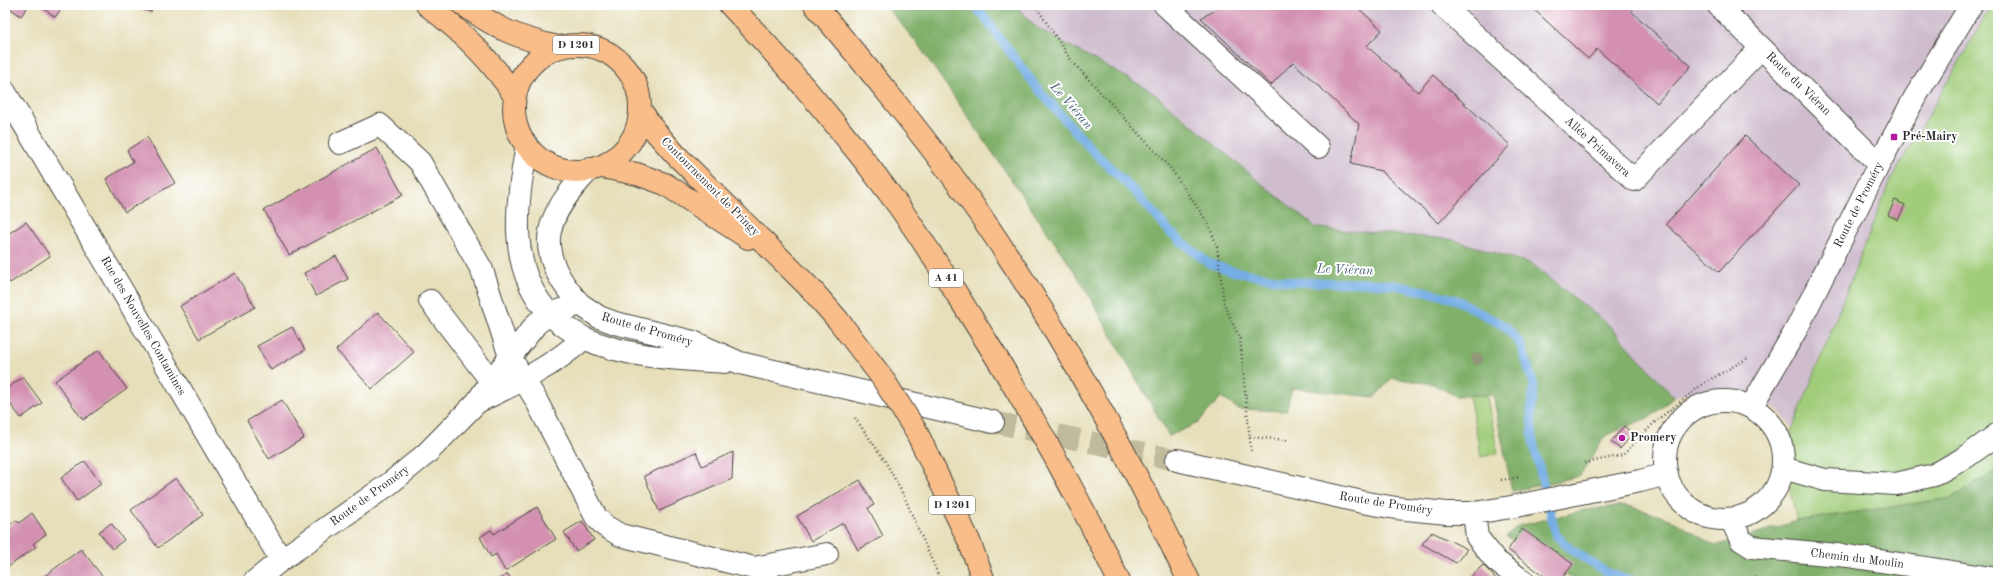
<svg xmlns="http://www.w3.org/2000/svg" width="2003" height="586" viewBox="0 0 2003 586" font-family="'Old Standard TT',serif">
  <rect width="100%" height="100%" fill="#fff"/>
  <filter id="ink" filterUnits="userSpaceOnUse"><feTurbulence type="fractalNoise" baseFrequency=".025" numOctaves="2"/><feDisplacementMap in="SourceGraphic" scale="8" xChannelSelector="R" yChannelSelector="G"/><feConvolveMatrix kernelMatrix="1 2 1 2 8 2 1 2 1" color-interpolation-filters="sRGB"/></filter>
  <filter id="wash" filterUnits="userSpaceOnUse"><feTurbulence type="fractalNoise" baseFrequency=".012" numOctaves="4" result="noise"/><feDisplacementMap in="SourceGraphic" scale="16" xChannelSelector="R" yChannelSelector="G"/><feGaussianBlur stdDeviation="0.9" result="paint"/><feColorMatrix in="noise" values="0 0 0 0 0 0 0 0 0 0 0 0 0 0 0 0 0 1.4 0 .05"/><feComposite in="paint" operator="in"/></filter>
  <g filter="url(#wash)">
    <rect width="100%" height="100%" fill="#e6dfba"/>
    <path fill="#cfbdce" d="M1015 5H1992L1940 96 1836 316 1793 428 1777 409 1754 398 1726 389 1699 390 1674 397 1611 327 1450 239 1317 228 1262 184 1151 91 1037 28Z"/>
    <path fill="#a1cd7a" stroke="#667c52" d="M1992 5H1998V470L1952 498 1797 521 1788 481 1793 428 1889 183Z
      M1486 393 1498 453 1481 457 1469 396Z"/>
    <path fill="#80b06a" stroke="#566e4a" d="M885 5H1015L1037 28 1151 91 1262 184 1317 228 1450 239 1532 264 1611 327 1674 397 1652 416 1605 436 1580 476 1512 491 1493 395 1456 396 1433 384 1392 378 1375 397 1292 388 1286 411 1238 409 1221 397 1198 423 1169 436 1077 275 917 43Z
      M1998 470V581H1577L1506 536 1518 526 1585 510 1626 505 1670 519 1715 546 1797 521 1952 498Z"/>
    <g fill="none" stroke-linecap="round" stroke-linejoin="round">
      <path stroke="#74ade4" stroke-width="9" d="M975 5 1037 88 1091 149 1135 192 1171 233 1208 263 1232 271 1292 282 1369 283 1394 285 1428 292 1457 300 1506 327 1521 345 1534 386 1531 414 1533 442 1556 535 1569 548 1606 572 1624 579 1641 581"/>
    </g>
    <g id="blocks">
      <path fill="#d390b0" d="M5 5H29L21 16Z
        M39 5H64L55 17Z
        M124 5H152L151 12Z
        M1225 5H1355L1382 30 1367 46 1418 92 1433 75 1510 145 1439 223 1381 171 1351 164 1359 124 1293 62 1271 85 1201 18Z
        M1529 5H1633L1635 7 1631 11 1691 66 1657 103 1597 49 1588 59Z
        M1745 136 1799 185 1719 272 1666 224Z
        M147 137 175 183 125 212 106 179 133 162 127 150Z
        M377 148 403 195 289 255 264 210Z
        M1895 200 1905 205 1898 220 1888 215Z
        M26 222 50 256 10 283 5 276V236Z
        M336 256 348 279 316 296 304 273Z
        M235 273 255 307 199 339 180 306Z
        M378 312 414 352 372 389 336 350Z
        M292 327 305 350 271 370 257 346Z
        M99 350 127 389 83 420 55 381Z
        M23 377 42 403 21 418 5 397V390Z
        M282 400 304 438 269 459 247 421Z
        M1624 426 1633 434 1620 449 1611 442Z
        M696 452 702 466 733 452 732 479 659 511 644 476Z
        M85 461 101 484 77 501 61 478Z
        M176 478 203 515 158 548 131 510Z
        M860 480 874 505 868 508 883 536 858 550 843 523 811 541 797 516Z
        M537 507 556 539 505 571 496 554 491 557 480 537 491 530 494 534Z
        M32 513 46 534 33 544 36 547 5 569V529L16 520 19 523Z
        M582 521 594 540 576 551 564 532Z
        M111 523 124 540 112 549 99 532Z
        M1522 529 1573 564 1560 581H1551L1508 550Z
        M1432 532 1467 549 1456 563 1422 544Z
        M81 549 106 581H38Z
        M1483 565 1498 581H1466Z
        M508 574 512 581H495Z"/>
    </g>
  </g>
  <g filter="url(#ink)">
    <use href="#blocks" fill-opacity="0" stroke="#474640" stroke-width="1"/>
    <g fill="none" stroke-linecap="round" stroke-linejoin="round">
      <path stroke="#c1bb9d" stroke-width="22" stroke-dasharray="22 11" stroke-linecap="butt" d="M993 422 1177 460"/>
      <defs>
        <path id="minor" d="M1165 5 1318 147
          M1442 5 1634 180 1761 48
          M1718 5 1879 164
          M5 92 281 560
          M340 143 380 125 420 162 482 270 510 357 535 398 596 517 605 526 620 535 754 568 770 581
          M527 145C517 202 506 267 549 313 559 324 572 331 584 338
          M430 301 491 381
          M580 304C531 251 544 217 590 169
          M1665 460a59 59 0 1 1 118 0a59 59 0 1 1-118 0Z
          M477 402C516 384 552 367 584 338 627 358 678 359 725 362
          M1751 407 1796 330 1879 164 1914 99 1971 5
          M1177 460 1362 502 1396 508 1447 513H1474L1511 507 1640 481 1667 474
          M1783 468 1825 480 1896 484 1934 475 1966 457 1998 434
          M1474 513 1477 537 1496 561 1523 581
          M1731 519 1741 540 1752 547 1848 556 1998 579
          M754 568 827 554
          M255 581 281 560 389 484 426 454 477 402 491 381 537 323 550 314 580 304 599 317 615 323 693 342 740 363 993 422"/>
        <path id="highway" d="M427 5C461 31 491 59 514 95
          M464 5C497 29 518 38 558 47
          M730 5C788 66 845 133 895 201 927 245 956 293 985 339 1034 417 1079 498 1119 581
          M815 5C866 66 917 127 964 192 1051 314 1124 445 1189 581
          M514 108a63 63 0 1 1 126 0a63 63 0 1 1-126 0Z
          M640 109 654 130 675 154 811 289 838 320 881 376
          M602 167 637 174 665 184 748 238
          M916 431 969 541 984 581"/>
      </defs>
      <use href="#minor" stroke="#474640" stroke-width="24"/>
      <use href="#highway" stroke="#474640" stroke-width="24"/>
      <path stroke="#474640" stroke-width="2.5" stroke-dasharray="1 3" stroke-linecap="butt" d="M1035 5 1071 60 1171 169 1208 223 1217 246 1224 304 1240 339 1251 451
        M855 418 884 459 904 496 941 581
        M1250 437 1288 440
        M1585 463 1623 455 1656 421 1704 383 1748 358
        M1501 480 1520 477
        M1754 581 1755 574"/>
      <use href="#minor" stroke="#fff" stroke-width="22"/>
      <use href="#highway" stroke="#f8bd89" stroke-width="22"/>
      <defs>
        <path id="highway-bridge" d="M881 376 916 431"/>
      </defs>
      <use href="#highway-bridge" stroke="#474640" stroke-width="24" stroke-linecap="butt"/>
      <use href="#highway-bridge" stroke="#f8bd89" stroke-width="22"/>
    </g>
    <circle fill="#929779" cx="1477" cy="359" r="6"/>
  </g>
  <g fill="#b5179e" stroke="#fff" stroke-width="1.5">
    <rect x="1890" y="133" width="8" height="8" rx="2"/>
    <circle cx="1622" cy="438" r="4"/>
  </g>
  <g text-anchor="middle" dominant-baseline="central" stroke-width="4" stroke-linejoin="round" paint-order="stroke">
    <g fill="#fff" stroke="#6b6b6b" stroke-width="1">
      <rect x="553" y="36" width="46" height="18" rx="3"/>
      <rect x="929" y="269" width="34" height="18" rx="3"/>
      <rect x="929" y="496" width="46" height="18" rx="3"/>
    </g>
    <g font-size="11" font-weight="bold" fill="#2b2b2b">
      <text x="576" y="45">D 1201</text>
      <text x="946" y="278">A 41</text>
      <text x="952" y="505">D 1201</text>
    </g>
    <g font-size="12" fill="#2b2b2b" stroke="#fff">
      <text transform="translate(1798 84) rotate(44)">Route du Viéran</text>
      <text transform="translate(1597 147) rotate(42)">Allée Primavera</text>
      <text transform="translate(710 187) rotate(45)">Contournement de Pringy</text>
      <text transform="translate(1859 205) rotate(-63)">Route de Proméry</text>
      <text transform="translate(143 326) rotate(60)">Rue des Nouvelles Contamines</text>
      <text transform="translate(647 330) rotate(16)">Route de Proméry</text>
      <text transform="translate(370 496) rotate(-36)">Route de Proméry</text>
      <text transform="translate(1386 504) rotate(9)">Route de Proméry</text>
      <text transform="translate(1857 559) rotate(7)">Chemin du Moulin</text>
    </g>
    <g font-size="12" font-weight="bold" fill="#2b2b2b" stroke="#fff" text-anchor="start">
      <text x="1902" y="137">Pré-Mairy</text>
      <text x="1630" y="438">Promery</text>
    </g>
    <g font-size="13" font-style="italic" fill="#485f75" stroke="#fff">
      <text transform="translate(1071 106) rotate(49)">Le Viéran</text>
      <text transform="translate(1345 270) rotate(2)">Le Viéran</text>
    </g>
  </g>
  <rect width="2003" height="586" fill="none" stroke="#fff" stroke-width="20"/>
</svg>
